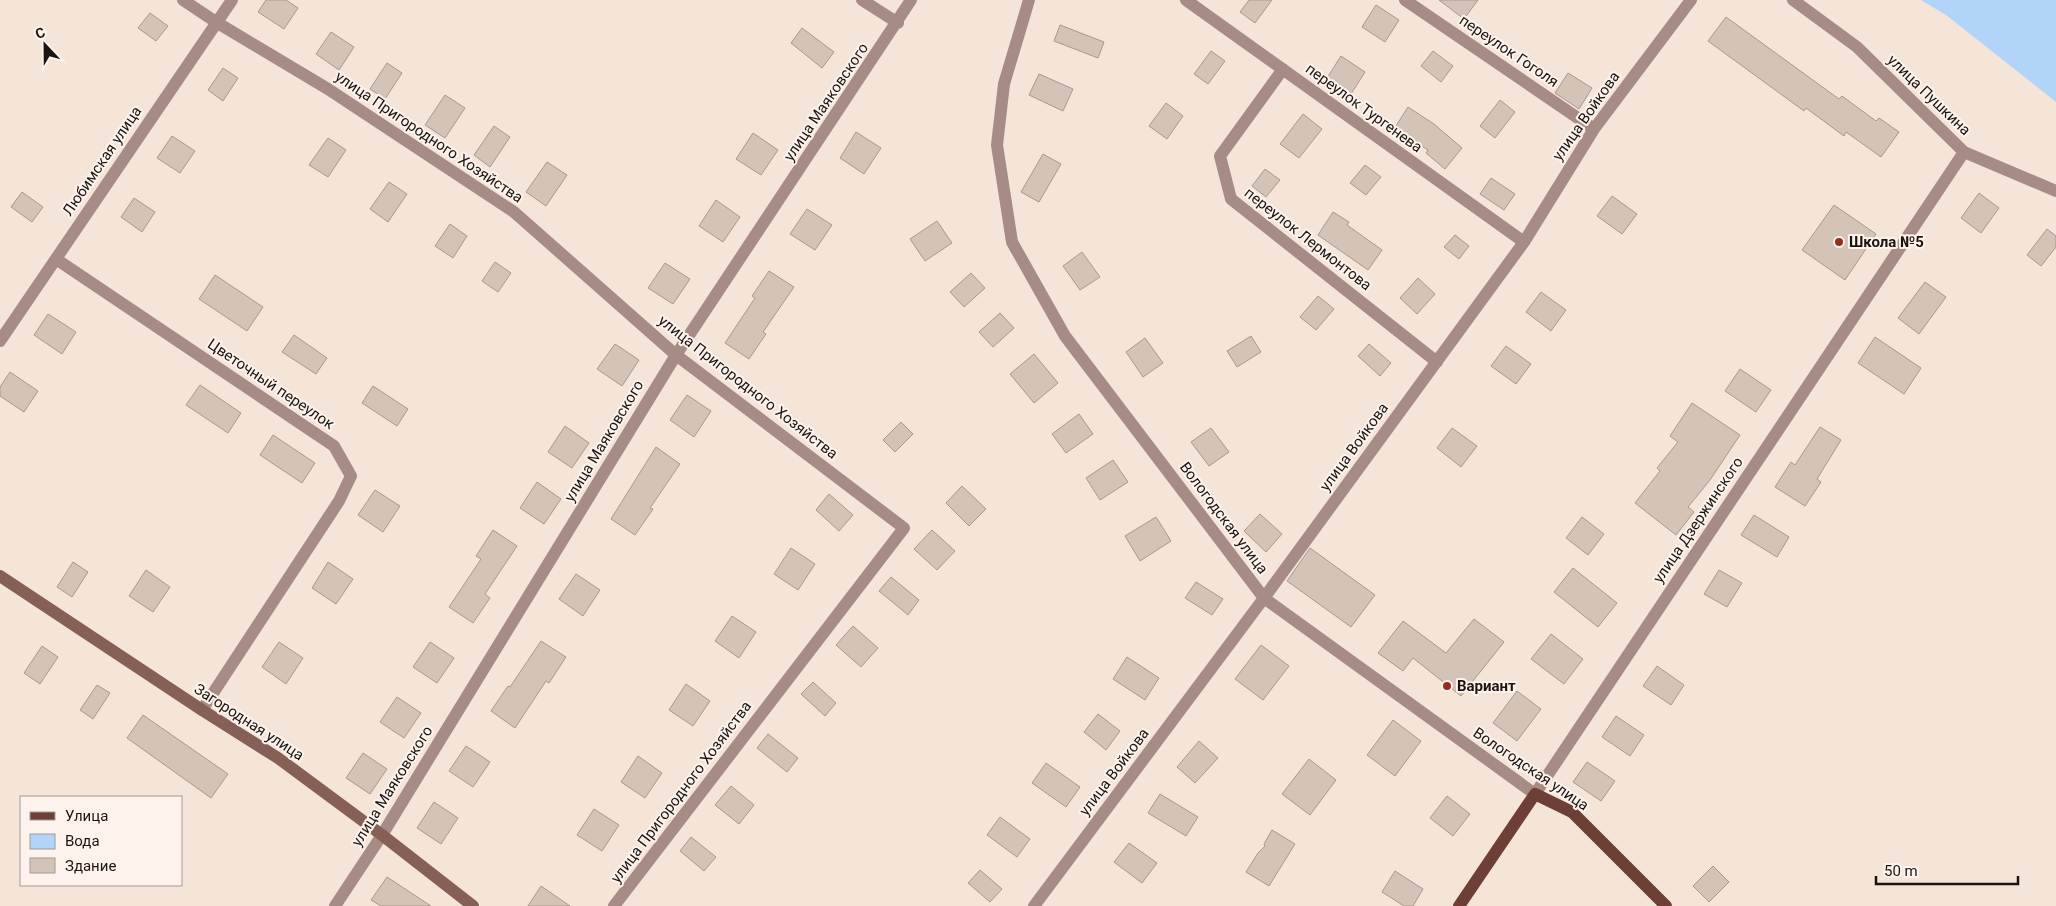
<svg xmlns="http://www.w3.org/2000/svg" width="2056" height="906" viewBox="0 0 2056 906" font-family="Roboto,sans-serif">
  <rect width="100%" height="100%" fill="#f5e5d8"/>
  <path fill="#b2d4f9" d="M1921 0H2056V102L1946 15Z"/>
  <path fill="#d4c4b8" stroke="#a8988d" d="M266 0H286L298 8 284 29 258 12Z
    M1249 0H1272L1255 23 1240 12Z
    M1439 0H1478L1464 19Z
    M1376 5 1399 20 1385 42 1362 27Z
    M150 13 168 26 156 41 138 28Z
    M1726 17 1839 99 1842 96 1876 121 1879 118 1899 132 1881 157 1846 132 1844 136 1806 108 1804 111 1708 41Z
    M1060 25 1104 42 1098 58 1054 41Z
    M802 28 834 52 822 68 791 43Z
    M331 32 354 47 339 70 316 54Z
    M1211 51 1225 61 1208 84 1194 74Z
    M1433 51 1453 66 1441 82 1421 66Z
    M1341 56 1365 72 1351 94 1327 78Z
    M387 63 402 73 385 99 370 89Z
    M223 68 238 78 223 101 208 90Z
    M1568 73 1592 88 1579 109 1555 93Z
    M1039 74 1073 89 1063 111 1029 95Z
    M445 95 465 108 445 138 425 125Z
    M1500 100 1515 112 1495 138 1480 126Z
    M1166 103 1183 116 1167 139 1149 126Z
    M1408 107 1434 124 1462 148 1445 169 1426 153 1428 150 1394 129Z
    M1303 114 1322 129 1299 158 1280 144Z
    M494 126 510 137 490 167 474 155Z
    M856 132 881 148 864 174 840 158Z
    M753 133 778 150 761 175 736 159Z
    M172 136 195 151 180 173 157 158Z
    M328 138 346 150 328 177 309 165Z
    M1043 154 1061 164 1039 202 1021 192Z
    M547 162 567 175 546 206 526 192Z
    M1365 165 1381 177 1366 195 1350 183Z
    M1265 169 1280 180 1266 197 1252 186Z
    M1491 178 1515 194 1504 210 1480 194Z
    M389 182 407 194 388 222 370 209Z
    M22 192 43 207 32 222 11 207Z
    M1979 193 1999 208 1981 233 1961 218Z
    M1612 196 1637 214 1622 234 1597 216Z
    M134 198 155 212 142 232 121 217Z
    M716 200 740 217 723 242 699 226Z
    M1834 205 1876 234 1845 280 1802 250Z
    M807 209 832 225 815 250 790 234Z
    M1333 212 1349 222 1347 225 1382 250 1368 270 1318 235Z
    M937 221 952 243 925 261 910 239Z
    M450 224 467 236 453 258 435 246Z
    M2047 229 2056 236V247L2041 266 2027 255Z
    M1455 235 1469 246 1459 259 1444 247Z
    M1082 252 1100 277 1080 290 1063 266Z
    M495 262 511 273 498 292 482 281Z
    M665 263 690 279 673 304 648 288Z
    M769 271 794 287 763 332 766 334 749 359 725 343 755 298 752 296Z
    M971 273 985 288 964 307 950 292Z
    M215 275 263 307 247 331 199 299Z
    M1418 278 1435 294 1417 314 1400 298Z
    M1925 282 1946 297 1919 334 1898 318Z
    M1541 292 1566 310 1551 331 1526 312Z
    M1318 296 1334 309 1316 330 1300 317Z
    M1000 313 1014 328 993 347 979 332Z
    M48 314 76 332 62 354 34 335Z
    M294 335 327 358 316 374 282 352Z
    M1251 336 1261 352 1237 367 1227 351Z
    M1875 337 1921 368 1904 394 1858 363Z
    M1145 338 1163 363 1143 377 1126 352Z
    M615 344 639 360 622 386 597 369Z
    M1369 344 1391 363 1380 376 1358 356Z
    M1506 346 1531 364 1516 384 1491 366Z
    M1034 354 1058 383 1034 403 1010 374Z
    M1740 369 1771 390 1756 412 1725 391Z
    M10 372 38 391 24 412 0 396V387Z
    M200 385 241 413 228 433 186 405Z
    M373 386 408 409 397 426 362 403Z
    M687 395 711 411 694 437 670 420Z
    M1692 403 1740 435 1710 480 1688 507 1694 512 1676 535 1635 503 1660 471 1657 468 1678 442 1670 436Z
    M1079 414 1093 434 1066 453 1052 434Z
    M901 422 913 434 895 452 883 440Z
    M565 426 589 443 572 468 548 452Z
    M1820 427 1841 440 1817 479 1821 482 1805 506 1775 487 1791 462 1795 465Z
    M1211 428 1229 452 1209 466 1191 442Z
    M1452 428 1477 446 1461 467 1437 448Z
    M273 435 315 463 302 483 260 455Z
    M656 447 680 464 650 508 653 509 635 535 611 519Z
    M1113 460 1128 482 1100 500 1086 478Z
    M537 482 561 499 544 524 520 508Z
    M962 486 986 509 969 526 946 503Z
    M375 490 400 506 383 532 358 515Z
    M829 494 853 515 839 531 816 510Z
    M1260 514 1282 534 1266 552 1244 531Z
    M1754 515 1789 537 1777 557 1741 535Z
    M1156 517 1171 541 1140 561 1125 536Z
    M1582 517 1604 534 1588 555 1566 538Z
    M493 530 517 546 485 594 490 598 473 623 449 607 481 559 476 556Z
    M932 530 955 551 937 570 914 549Z
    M791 548 815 564 798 590 774 574Z
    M1310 548 1375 595 1351 627 1287 581Z
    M73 562 88 572 72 597 57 587Z
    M328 562 353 579 336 604 312 588Z
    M1573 568 1617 603 1598 627 1554 592Z
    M146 570 170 587 153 612 129 596Z
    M1719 570 1742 583 1727 607 1704 594Z
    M576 574 600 590 583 616 559 599Z
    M891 577 919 600 908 615 879 591Z
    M1196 582 1223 599 1212 615 1185 598Z
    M732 616 756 632 739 658 715 641Z
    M1474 619 1504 642 1461 696 1413 658 1403 671 1378 653 1403 621 1446 653Z
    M853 626 878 648 861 667 836 645Z
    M1551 634 1583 659 1564 684 1531 659Z
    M541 641 566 657 549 683 546 681 515 728 491 711 508 686 510 687Z
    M279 642 303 658 286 684 262 667Z
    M430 642 454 658 437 683 413 667Z
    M1261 645 1289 666 1263 700 1235 679Z
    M42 646 58 657 40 684 24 673Z
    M1127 657 1159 678 1145 700 1113 679Z
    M1657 666 1684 685 1671 705 1643 686Z
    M813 682 836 703 825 716 801 694Z
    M686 684 710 701 693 726 669 710Z
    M97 685 110 693 93 719 80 710Z
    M1517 691 1541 709 1517 741 1493 723Z
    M397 697 421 713 404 738 380 722Z
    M1098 714 1120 731 1106 750 1084 732Z
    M143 715 228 774 211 798 127 738Z
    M1616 716 1644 735 1630 756 1602 737Z
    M1393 720 1421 741 1395 776 1367 755Z
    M768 734 798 758 787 772 757 748Z
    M1199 741 1218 758 1195 783 1177 767Z
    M466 746 490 762 473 787 449 771Z
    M363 753 387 769 370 794 346 778Z
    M638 756 662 773 645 798 621 782Z
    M1309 759 1336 780 1310 815 1282 794Z
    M1587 762 1615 781 1601 801 1573 782Z
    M1046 763 1080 787 1066 807 1032 783Z
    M731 786 754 805 739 824 715 805Z
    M1160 794 1198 817 1186 836 1148 813Z
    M1447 796 1470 814 1453 836 1430 818Z
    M434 802 458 818 441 844 417 828Z
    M594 809 619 825 602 851 577 835Z
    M1000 817 1030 839 1017 857 987 835Z
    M1272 830 1295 844 1269 886 1246 872 1258 853 1265 846 1264 844Z
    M691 837 716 857 704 871 680 851Z
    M1129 843 1157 863 1142 883 1114 862Z
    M1713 866 1729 882 1709 902 1693 886Z
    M980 870 1002 889 990 902 968 883Z
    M1395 871 1423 889 1413 906H1404L1382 892Z
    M387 877 431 906H381L371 900Z
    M541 886 570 906H528Z"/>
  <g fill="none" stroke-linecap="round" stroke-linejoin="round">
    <path stroke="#a78b85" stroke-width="12" d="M183 0 216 22 328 89 514 212 676 355 904 528 614 906
      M862 0 898 23
      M1029 0 1004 84 997 145 1012 242 1065 336 1264 598 1535 794 1964 152
      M1186 0 1524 242
      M1405 0 1594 129
      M1793 0 1857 47 1964 152 2056 191
      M1283 69 1220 156 1231 199 1437 362
      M56 259 334 446 351 476 339 501 202 710
      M0 341 232 0
      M335 906 382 835 676 355 911 0
      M1034 906 1264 598 1524 242 1594 129 1691 0"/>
    <path stroke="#865f57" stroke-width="12" d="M0 576 202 710 278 758 382 835 473 906"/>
    <path stroke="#6d3f36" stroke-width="12" d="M1459 906 1535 794 1572 812 1666 906"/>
  </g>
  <g fill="#972d1b" stroke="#fdf3ec" stroke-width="2">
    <circle cx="1839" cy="242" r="5"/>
    <circle cx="1447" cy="686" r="5"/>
  </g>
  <g text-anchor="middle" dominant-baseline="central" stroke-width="4" stroke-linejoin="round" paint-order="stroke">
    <g font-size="15" fill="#1b1511" stroke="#fdf3ec">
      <text transform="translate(1509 51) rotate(34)">переулок Гоголя</text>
      <text transform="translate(1929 95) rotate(44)">улица Пушкина</text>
      <text transform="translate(826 102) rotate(-56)">улица Маяковского</text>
      <text transform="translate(1364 108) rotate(36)">переулок Тургенева</text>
      <text transform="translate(1586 116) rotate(-55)">улица Войкова</text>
      <text transform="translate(429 137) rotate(34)">улица Пригородного Хозяйства</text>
      <text transform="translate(102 161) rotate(-56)">Любимская улица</text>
      <text transform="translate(1308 239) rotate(38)">переулок Лермонтова</text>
      <text transform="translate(271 384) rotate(34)">Цветочный переулок</text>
      <text transform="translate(748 387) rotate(38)">улица Пригородного Хозяйства</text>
      <text transform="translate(604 441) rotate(-59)">улица Маяковского</text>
      <text transform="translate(1354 447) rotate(-54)">улица Войкова</text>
      <text transform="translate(1224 518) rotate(53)">Вологодская улица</text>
      <text transform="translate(1698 520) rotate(-56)">улица Дзержинского</text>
      <text transform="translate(249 722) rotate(33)">Загородная улица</text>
      <text transform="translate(1531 769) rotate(34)">Вологодская улица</text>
      <text transform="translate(1114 772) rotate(-53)">улица Войкова</text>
      <text transform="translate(392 786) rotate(-58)">улица Маяковского</text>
      <text transform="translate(681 792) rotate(-53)">улица Пригородного Хозяйства</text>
    </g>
    <g font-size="15" font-weight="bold" fill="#1b1511" stroke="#fdf3ec" text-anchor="start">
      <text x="1849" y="242">Школа №5</text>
      <text x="1457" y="686">Вариант</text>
    </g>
  </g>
  <rect x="20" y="796" width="162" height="90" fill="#fdf3ec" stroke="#a39a94"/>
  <rect x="30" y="812" width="25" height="8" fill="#6d3f36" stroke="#a39a94"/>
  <text x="65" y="821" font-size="15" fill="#1b1511">Улица</text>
  <rect x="30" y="834" width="25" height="15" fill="#b2d4f9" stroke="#a39a94"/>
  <text x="65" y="846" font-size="15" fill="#1b1511">Вода</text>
  <rect x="30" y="858" width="25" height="15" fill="#d4c4b8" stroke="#a39a94"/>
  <text x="65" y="871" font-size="15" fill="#1b1511">Здание</text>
  <g transform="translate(45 45) rotate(338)" stroke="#fdf3ec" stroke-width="4" paint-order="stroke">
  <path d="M0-4L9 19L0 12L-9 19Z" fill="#1b1511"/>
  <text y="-8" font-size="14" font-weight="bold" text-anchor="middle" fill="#1b1511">С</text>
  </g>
  <path d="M1876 876v8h142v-8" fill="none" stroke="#1b1511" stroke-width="2.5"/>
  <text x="1884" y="876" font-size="15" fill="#1b1511" stroke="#fdf3ec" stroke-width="4" paint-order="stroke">50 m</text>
</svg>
